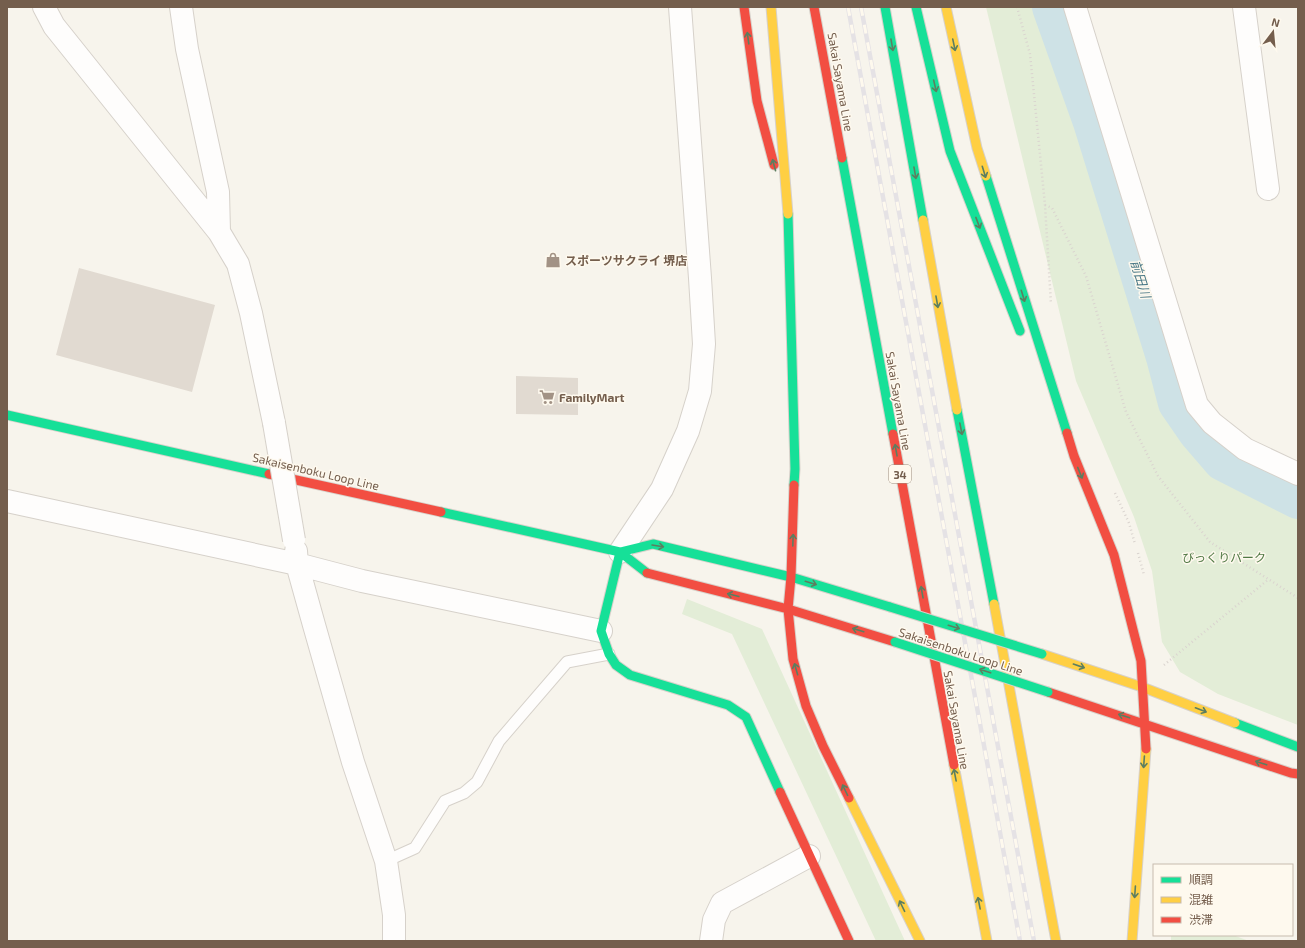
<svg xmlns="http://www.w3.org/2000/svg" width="1305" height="948" viewBox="0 0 1305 948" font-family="'Exo 2','Noto Sans JP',sans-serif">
  <rect width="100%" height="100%" fill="#f7f4ec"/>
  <path fill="#e3edd7" d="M986 7H1041L1157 383 1171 420 1226 476 1298 512V725L1218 694 1180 672 1162 642 1152 571 1134 517 1076 381Z
    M687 599 762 629 905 941H876L732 634 682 614Z
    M1171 935H1233L1249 941H1171Z"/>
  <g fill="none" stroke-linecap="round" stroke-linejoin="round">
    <path stroke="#cee2e6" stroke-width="40" d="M1052 7 1093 122 1166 357 1178 403 1198 432 1223 461 1298 499"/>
  </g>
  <path fill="#e1dad1" d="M79 268 215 305 192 392 56 355Z
    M516 376 578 378V415L516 414Z"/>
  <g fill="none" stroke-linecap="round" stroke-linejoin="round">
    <defs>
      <path id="lane" d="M386 861 415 848 445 801 464 793 477 782 499 741 567 662 609 654"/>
      <path id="street" d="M44 7 54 26 219 232 238 264 251 313 274 423
        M181 7 187 49 218 192 219 232
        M1075 7 1197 405 1212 423 1245 449 1298 474
        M1244 7 1268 189
        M7 501 297 564 362 581 601 631
        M296 551 297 564 314 625 353 762 386 861 394 915V941
        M620 552 662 489 688 431 700 391 704 344 700 278 680 7
        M711 941 714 920 722 903 809 856"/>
      <path id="fast" d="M885 7 923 220
        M916 7 950 151 1020 331
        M842 158 893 434
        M986 176 1067 433
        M788 214 795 469 794 485
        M957 410 994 604
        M7 415 269 474
        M441 512 620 552 647 573
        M620 552 601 631 609 654 616 665 630 675 728 705 746 717 780 792
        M620 552 653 544 791 577 890 607
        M1235 723 1298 747"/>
      <path id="slow" d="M771 7 788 214
        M946 7 977 148 986 176
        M923 220 957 410
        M994 604 1056 941
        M1042 654 1142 687 1235 723
        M954 765 987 941
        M849 798 920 941
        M1132 941 1146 749"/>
      <path id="jam" d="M744 7 757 101 774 165
        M814 7 842 158
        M1067 433 1074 456 1114 555 1141 661 1146 749
        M893 434 954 765
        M269 474 441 512
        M794 485 791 577 788 609 793 659 806 706 823 746 849 798
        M647 573 788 609 895 642
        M1048 692 1291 773 1298 774
        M780 792 849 941"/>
    </defs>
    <use href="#lane" stroke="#d6d1ca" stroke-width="13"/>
    <use href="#street" stroke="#d6d1ca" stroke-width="24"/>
    <use href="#fast" stroke="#d7d1ca" stroke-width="11"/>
    <use href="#slow" stroke="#d7d1ca" stroke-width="11"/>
    <use href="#jam" stroke="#d7d1ca" stroke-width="11"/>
    <path stroke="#dad4cf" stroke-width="2.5" stroke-dasharray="1 3" stroke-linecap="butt" d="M1017 7 1030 54 1045 205 1051 304
      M1045 205 1052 208 1086 276 1126 412 1158 476 1210 542 1298 598
      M1115 493 1129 523 1135 544
      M1138 553 1144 575
      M1164 665 1269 579"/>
    <use href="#lane" stroke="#fefdfc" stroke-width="11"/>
    <use href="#street" stroke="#fefdfc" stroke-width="22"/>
    <use href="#fast" stroke="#16e098" stroke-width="9"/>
    <use href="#slow" stroke="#ffcf43" stroke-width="9"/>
    <use href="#jam" stroke="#f24e42" stroke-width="9"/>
    <defs>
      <path id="rail" d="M848 7 1020 941
        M861 7 1034 941"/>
    </defs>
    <use href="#rail" stroke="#e5e2e5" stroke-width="4.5"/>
    <use href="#rail" stroke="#fef9ee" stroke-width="3" stroke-dasharray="9" stroke-linecap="butt"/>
    <defs>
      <path id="street-bridge" d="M274 423 294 540"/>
      <path id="fast-bridge" d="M890 607 1042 654
        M895 642 1048 692"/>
    </defs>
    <use href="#street-bridge" stroke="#d6d1ca" stroke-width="24" stroke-linecap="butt"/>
    <use href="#fast-bridge" stroke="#d7d1ca" stroke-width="11" stroke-linecap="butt"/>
    <use href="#street-bridge" stroke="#fefdfc" stroke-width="22"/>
    <use href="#fast-bridge" stroke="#16e098" stroke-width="9"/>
  </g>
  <defs><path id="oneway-shaft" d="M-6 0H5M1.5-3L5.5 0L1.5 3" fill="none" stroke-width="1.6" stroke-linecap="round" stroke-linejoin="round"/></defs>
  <g stroke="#5c7e60">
    <use href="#oneway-shaft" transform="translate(748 38) rotate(-98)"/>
    <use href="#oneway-shaft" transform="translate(892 45) rotate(80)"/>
    <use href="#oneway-shaft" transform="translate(954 45) rotate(78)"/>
    <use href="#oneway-shaft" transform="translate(935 86) rotate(77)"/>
    <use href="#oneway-shaft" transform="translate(774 165) rotate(-105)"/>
    <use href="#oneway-shaft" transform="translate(984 172) rotate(73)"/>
    <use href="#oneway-shaft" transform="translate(915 173) rotate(80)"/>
    <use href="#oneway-shaft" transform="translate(978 223) rotate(69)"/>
    <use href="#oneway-shaft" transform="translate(1023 296) rotate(73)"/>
    <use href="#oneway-shaft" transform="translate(937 302) rotate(80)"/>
    <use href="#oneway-shaft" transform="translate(961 429) rotate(79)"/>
    <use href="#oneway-shaft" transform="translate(896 450) rotate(-100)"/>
    <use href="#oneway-shaft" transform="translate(1080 473) rotate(68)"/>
    <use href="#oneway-shaft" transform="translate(793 540) rotate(-88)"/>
    <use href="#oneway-shaft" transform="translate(658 546) rotate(9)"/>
    <use href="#oneway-shaft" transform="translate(811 583) rotate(17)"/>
    <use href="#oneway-shaft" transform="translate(922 592) rotate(-100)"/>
    <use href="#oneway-shaft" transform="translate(733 595) rotate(-166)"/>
    <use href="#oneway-shaft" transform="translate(954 627) rotate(17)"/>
    <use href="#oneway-shaft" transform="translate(858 630) rotate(-163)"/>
    <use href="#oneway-shaft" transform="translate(1079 666) rotate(19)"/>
    <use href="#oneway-shaft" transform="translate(796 669) rotate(-106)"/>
    <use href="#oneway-shaft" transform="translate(985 671) rotate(-162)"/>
    <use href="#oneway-shaft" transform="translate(1201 710) rotate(21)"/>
    <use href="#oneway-shaft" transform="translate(1124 716) rotate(-162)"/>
    <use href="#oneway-shaft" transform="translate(1144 762) rotate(94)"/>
    <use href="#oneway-shaft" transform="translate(1261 763) rotate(-162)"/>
    <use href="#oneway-shaft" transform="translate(955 775) rotate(-101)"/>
    <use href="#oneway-shaft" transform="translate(845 790) rotate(-116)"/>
    <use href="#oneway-shaft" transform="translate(1135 892) rotate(94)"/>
    <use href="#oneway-shaft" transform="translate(979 903) rotate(-101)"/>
    <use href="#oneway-shaft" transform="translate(902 906) rotate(-116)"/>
  </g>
  <defs>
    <symbol id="shop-bare" viewBox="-9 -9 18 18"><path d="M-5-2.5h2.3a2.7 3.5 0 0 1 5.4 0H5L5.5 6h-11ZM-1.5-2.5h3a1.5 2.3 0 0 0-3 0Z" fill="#a29285" stroke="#fef9ee" stroke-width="2.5" paint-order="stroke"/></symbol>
    <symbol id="supermarket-bare" viewBox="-9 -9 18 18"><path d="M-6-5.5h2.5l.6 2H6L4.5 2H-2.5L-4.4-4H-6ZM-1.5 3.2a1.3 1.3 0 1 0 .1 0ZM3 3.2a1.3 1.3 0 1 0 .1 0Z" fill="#a29285" stroke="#fef9ee" stroke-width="2.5" paint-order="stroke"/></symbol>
  </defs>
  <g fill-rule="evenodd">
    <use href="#shop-bare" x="542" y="249" width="22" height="22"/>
    <use href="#supermarket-bare" x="536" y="386" width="22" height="22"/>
  </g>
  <g text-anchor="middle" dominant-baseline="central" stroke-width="3" stroke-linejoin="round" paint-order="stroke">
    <rect fill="#fef9ee" stroke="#9d8c7d" stroke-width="1" x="889" y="465" width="22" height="18" rx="3"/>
    <g font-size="11" font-weight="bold" fill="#745e4d">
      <text x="900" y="474">34</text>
    </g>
    <g font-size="12" fill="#745e4d" stroke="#fef9ee">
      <text transform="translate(841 82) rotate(80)">Sakai Sayama Line</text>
      <text transform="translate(899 401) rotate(80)">Sakai Sayama Line</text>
      <text transform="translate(316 471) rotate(13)">Sakaisenboku Loop Line</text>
      <text transform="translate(961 651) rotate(18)">Sakaisenboku Loop Line</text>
      <text transform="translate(957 720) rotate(80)">Sakai Sayama Line</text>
    </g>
    <g font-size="12" font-weight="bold" fill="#745e4d" stroke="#fef9ee" text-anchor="start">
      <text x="565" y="260">スポーツサクライ 堺店</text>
      <text x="559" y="397">FamilyMart</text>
    </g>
    <g font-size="12" fill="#517945" stroke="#fef9ee">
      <text x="1224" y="557">びっくりパーク</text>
    </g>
    <g font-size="13" font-style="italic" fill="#477786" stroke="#fef9ee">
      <text transform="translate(1141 279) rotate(73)">前田川</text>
    </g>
  </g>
  <rect width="1305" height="948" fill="none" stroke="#745e4d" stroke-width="16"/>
  <rect x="1153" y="864" width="140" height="72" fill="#fef9ee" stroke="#c7bbae"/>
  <rect x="1161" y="877" width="20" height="6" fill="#16e098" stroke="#c7bbae"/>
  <text x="1189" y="884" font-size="12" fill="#745e4d">順調</text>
  <rect x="1161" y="897" width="20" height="6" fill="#ffcf43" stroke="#c7bbae"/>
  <text x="1189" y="904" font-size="12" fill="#745e4d">混雑</text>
  <rect x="1161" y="917" width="20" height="6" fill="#f24e42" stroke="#c7bbae"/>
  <text x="1189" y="924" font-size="12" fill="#745e4d">渋滞</text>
  <g transform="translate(1273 32) rotate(16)" stroke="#fef9ee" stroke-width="3" paint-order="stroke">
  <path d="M0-3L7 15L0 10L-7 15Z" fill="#745e4d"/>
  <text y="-6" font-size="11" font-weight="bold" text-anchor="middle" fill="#745e4d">N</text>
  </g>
</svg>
